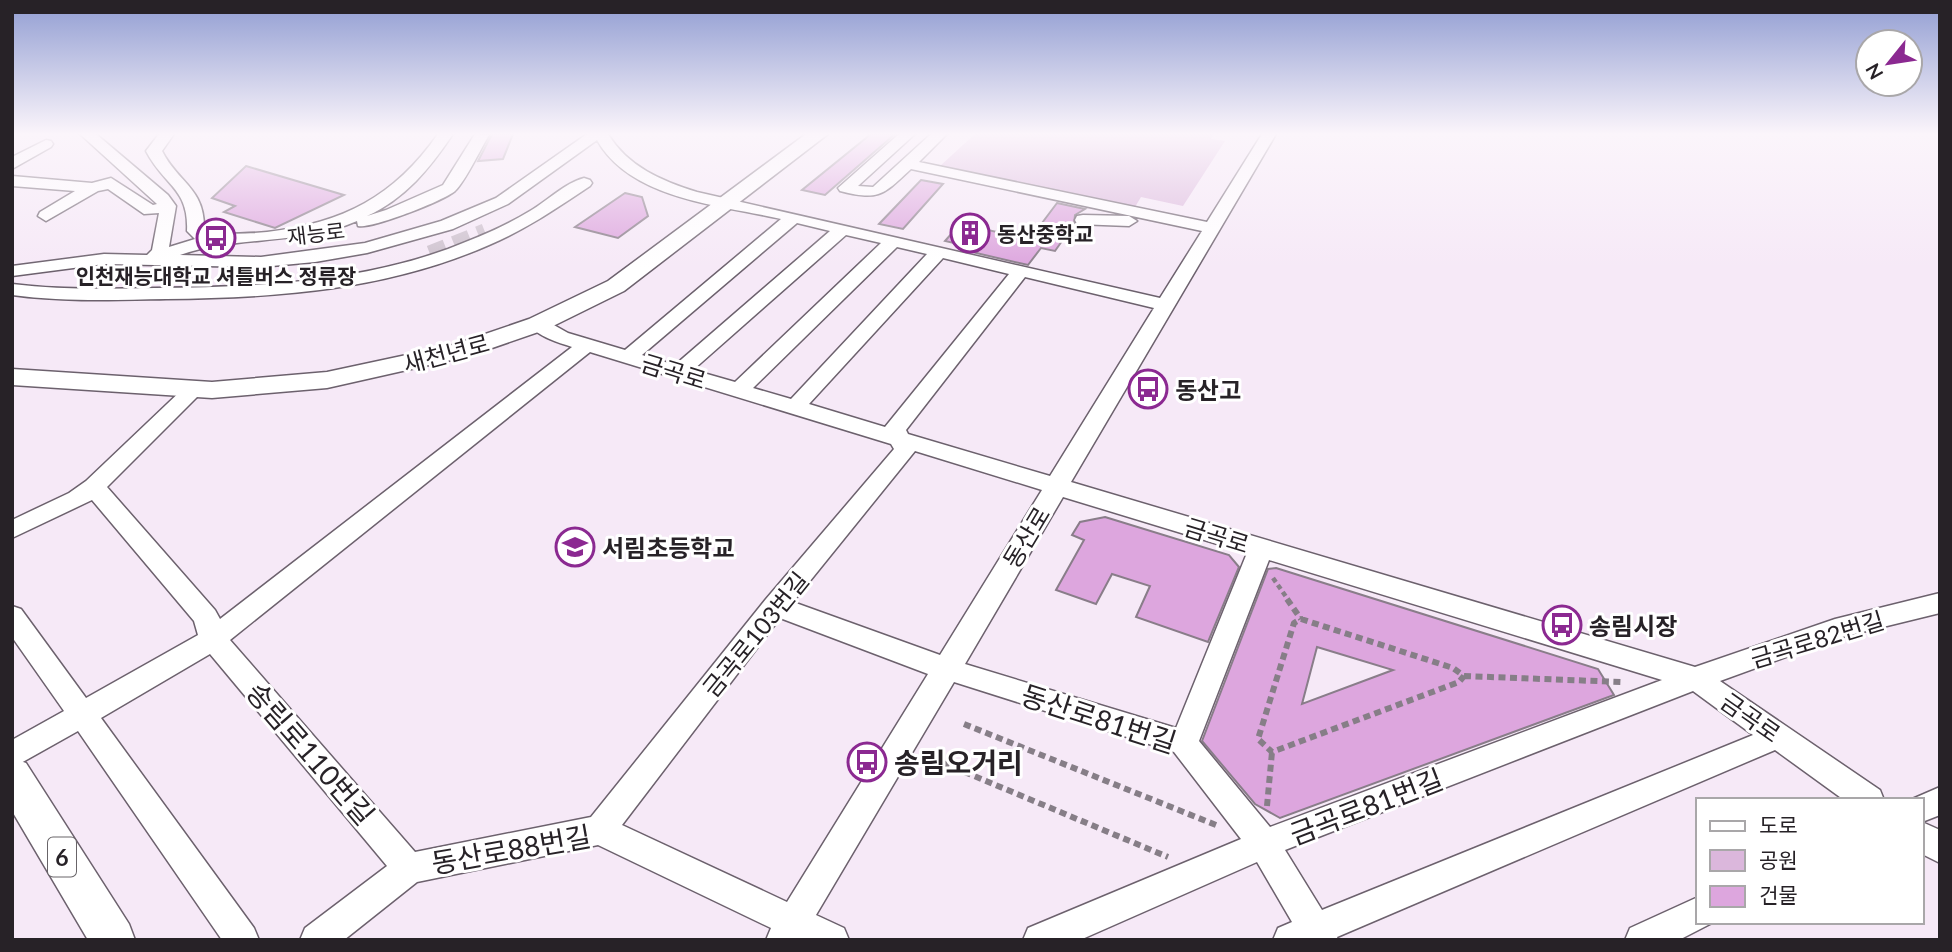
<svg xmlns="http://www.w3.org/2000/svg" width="1952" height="952" viewBox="0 0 1952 952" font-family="Lato,'Noto Sans KR',sans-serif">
  <rect width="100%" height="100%" fill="#f6e9f7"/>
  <path fill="#dbb7dc" d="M975 134H1213L1211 139 1225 141 1183 206 1141 197 1135 207 940 166Z"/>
  <path fill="#dda6de" stroke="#897d89" stroke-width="2" fill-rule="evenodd" d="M492 134H513L503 159 478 161Z
    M871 134H895L825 195 802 190Z
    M246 166 344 195 275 228 224 212 235 206 212 198Z
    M921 180 943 184 903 229 879 224Z
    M625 193 642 197 648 216 618 238 575 227Z
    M1057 203 1085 209 1075 215 1074 224 1055 251 1041 248 1028 265 976 253 980 249 945 241 960 224 1030 239Z
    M1105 517 1229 555 1239 567 1208 642 1136 617 1150 586 1112 574 1096 604 1056 590 1084 540 1072 535 1080 522Z
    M1276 568 1598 669 1614 695 1280 818 1255 804 1202 741 1268 569ZM1317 647 1393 670 1302 704Z"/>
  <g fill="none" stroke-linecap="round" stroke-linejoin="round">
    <path stroke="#cdc1cd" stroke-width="17" stroke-dasharray="17 9" stroke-linecap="butt" d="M430 254 485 232"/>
    <defs>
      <path id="minor" d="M80 134H96L168 195 176 206 169 247 195 239 187 231C189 188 164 186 146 151L159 134H174L162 151C178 183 205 188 204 229L213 235C231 233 249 234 267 232 343 223 394 197 438 134H453C430 168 405 199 367 216L386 210 443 185 475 134 489 135C481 148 465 182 455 191 443 201 372 229 358 226L357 221C299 246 237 235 180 255L261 257 365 243 441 221 496 198 587 134H608C628 167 662 181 697 192L1160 298 1202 231 911 169C883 195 879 201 840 191L838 188 899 134H915L858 186 873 187 931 134H947L919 162 1207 222 1262 134H1276L1071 482 1695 667 1835 619 1940 593V613L1838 638 1720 681 1880 790 1884 800H1844L1775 750 1337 937 1338 940H1273L1278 928 1292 922 1257 862 1080 940H1023L1028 928 1241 839 1174 752 954 682 816 915 844 928 849 940H766L771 928 598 845 417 882 344 940H300L305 928 387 866 210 654 101 718 254 928 259 940H222L78 731 12 768V740L64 711 12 637V606L21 609 86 698 198 635 194 621 92 500 12 538V520L69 493 86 481 187 385H201L204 389 201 393 107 487 215 610 220 619 572 347C557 342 539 337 528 324L531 320H545L568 333 625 350 781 219C721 205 631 200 597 140L508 204 453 229 367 253 315 262 261 267 104 264 12 276V266L104 254 147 255 152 250 159 213 144 214 108 189 98 191 46 221 38 216 40 212 75 191 12 186V176L92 183 111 178 153 205 157 204ZM797 223 830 231 675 365 642 355ZM846 235 881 243 735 382 693 370ZM897 247 927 254 791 399 753 388ZM943 258 1009 274 885 427 809 404ZM1025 277 1154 308 1050 476 908 434 906 430ZM590 352 891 444 894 449 766 599 591 817 415 852 230 640ZM915 451 1042 490 940 655 793 602ZM1063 497 1247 553 1176 728 965 664ZM1269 560 1662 680 1270 827 1199 741ZM780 618 928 674 787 902 622 825ZM1693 691 1753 735 1322 910 1285 850Z
        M46 140 51 141 53 144 51 147 12 169V157Z
        M584 178 590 180 592 183 590 186C557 208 525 230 489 245 387 290 276 298 166 299 115 300 63 302 12 295V284C60 290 107 289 155 288 254 287 354 283 448 249 476 238 504 227 530 211 547 201 565 183 584 178Z
        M1083 215 1129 216 1137 221 1129 226 1077 224 1075 220 1077 216Z
        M1940 787V815L1922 822 1940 830V863L1922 854V800H1910Z
        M1698 897V922H1711L1710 924 1679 940H1625L1630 928Z"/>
      <path id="major" d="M806 134H828L624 291 547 329 469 356 327 388 212 398 12 385V369L212 382 327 372 453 345 529 319 608 281Z
        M12 758 26 763 129 924 135 940H88L12 811Z"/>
    </defs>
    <use href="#minor" stroke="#6c616d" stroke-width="3"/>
    <use href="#major" stroke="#6c616d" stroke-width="3"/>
    <path stroke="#867e87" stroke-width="4.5" stroke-dasharray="5 3.5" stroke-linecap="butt" d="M1273 578 1289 601"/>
    <path stroke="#867e87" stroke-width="6" stroke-dasharray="7 4.5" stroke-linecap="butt" d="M1287 599 1301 619
      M1301 619 1453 668 1464 676 1459 682 1272 752 1258 739 1294 623Z
      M1464 676 1622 682
      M964 724 1216 825
      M943 763 1168 857
      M1267 806 1272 752"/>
    <use href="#minor" fill="#fff" fill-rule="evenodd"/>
    <use href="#major" fill="#fff" fill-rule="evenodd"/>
  </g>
  <linearGradient id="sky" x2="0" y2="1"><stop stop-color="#919dd2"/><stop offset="0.5" stop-color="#fbf5fb"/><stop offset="1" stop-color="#fbf5fb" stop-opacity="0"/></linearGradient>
  <rect width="1952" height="268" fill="url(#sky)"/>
  <defs>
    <symbol id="building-ring" viewBox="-11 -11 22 22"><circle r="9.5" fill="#fff" stroke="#8b2991" stroke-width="1.5"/><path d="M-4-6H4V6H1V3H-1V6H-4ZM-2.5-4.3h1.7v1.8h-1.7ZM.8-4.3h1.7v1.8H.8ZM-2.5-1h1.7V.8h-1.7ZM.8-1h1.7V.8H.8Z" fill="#8b2991"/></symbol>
    <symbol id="bus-ring" viewBox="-11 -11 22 22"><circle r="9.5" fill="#fff" stroke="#8b2991" stroke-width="1.5"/><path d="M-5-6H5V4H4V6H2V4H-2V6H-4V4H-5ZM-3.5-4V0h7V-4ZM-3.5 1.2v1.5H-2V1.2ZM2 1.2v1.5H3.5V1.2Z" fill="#8b2991"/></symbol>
    <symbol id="school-ring" viewBox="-11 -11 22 22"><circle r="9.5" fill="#fff" stroke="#8b2991" stroke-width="1.5"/><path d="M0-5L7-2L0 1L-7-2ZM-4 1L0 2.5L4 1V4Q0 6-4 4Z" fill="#8b2991"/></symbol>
  </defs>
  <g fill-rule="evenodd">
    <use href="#building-ring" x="948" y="211" width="44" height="44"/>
    <use href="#bus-ring" x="194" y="216" width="44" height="44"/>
    <use href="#bus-ring" x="1126" y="367" width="44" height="44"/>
    <use href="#school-ring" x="553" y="525" width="44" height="44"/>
    <use href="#bus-ring" x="1540" y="603" width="44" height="44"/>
    <use href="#bus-ring" x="845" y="740" width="44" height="44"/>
  </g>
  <g text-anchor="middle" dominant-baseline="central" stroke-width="6" stroke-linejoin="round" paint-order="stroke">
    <g font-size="21" fill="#272227" stroke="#fff">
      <text transform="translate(316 233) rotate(-7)">재능로</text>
    </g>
    <g font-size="21" font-weight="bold" fill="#272227" stroke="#fff" text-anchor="start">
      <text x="997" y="233">동산중학교</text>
      <text x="216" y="275" text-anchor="middle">인천재능대학교 셔틀버스 정류장</text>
    </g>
    <rect fill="#fff" stroke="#686468" stroke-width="2" x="48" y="837.5" width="28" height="39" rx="5"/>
    <g font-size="23" font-weight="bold" fill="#272227">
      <text x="62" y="857">6</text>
    </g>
    <g font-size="24" fill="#272227" stroke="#fff">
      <text transform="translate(446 353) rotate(-15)">새천년로</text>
      <text transform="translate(674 371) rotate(17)">금곡로</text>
      <text transform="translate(1217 535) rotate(17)">금곡로</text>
      <text transform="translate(1026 537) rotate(-59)">동산로</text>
      <text transform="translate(755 634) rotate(-51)">금곡로103번길</text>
      <text transform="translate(1817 639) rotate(-17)">금곡로82번길</text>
      <text transform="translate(1751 717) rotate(35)">금곡로</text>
    </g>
    <g font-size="24" font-weight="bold" fill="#272227" stroke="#fff" text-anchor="start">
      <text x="1175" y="389">동산고</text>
      <text x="602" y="547">서림초등학교</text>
      <text x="1589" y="625">송림시장</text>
    </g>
    <g font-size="28" fill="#272227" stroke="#fff">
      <text transform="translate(1099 718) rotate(18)">동산로81번길</text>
      <text transform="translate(311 753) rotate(49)">송림로110번길</text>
      <text transform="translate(1366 806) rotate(-21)">금곡로81번길</text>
      <text transform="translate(511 849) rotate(-10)">동산로88번길</text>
    </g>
    <g font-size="28" font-weight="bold" fill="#272227" stroke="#fff" text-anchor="start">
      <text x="894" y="762">송림오거리</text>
    </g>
  </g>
  <rect width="1952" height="952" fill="none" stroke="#272227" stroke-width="28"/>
  <rect x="1696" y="798" width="228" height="126" fill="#ffffff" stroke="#a9a7a9" stroke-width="2"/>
  <rect x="1710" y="821" width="35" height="10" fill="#ffffff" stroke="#a9a7a9" stroke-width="2"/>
  <text x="1759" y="833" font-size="21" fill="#272227">도로</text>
  <rect x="1710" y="850" width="35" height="21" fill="#dbb7dc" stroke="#a9a7a9" stroke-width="2"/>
  <text x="1759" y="868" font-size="21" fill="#272227">공원</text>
  <rect x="1710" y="886" width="35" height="21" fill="#dda6de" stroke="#a9a7a9" stroke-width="2"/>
  <text x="1759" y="903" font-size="21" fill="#272227">건물</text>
  <g transform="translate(1889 63) rotate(240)"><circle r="33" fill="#ffffff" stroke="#a9a7a9" stroke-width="2"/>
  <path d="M0-5L12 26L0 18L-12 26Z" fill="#8b2991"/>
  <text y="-10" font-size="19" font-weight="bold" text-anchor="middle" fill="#272227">N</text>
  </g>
</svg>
